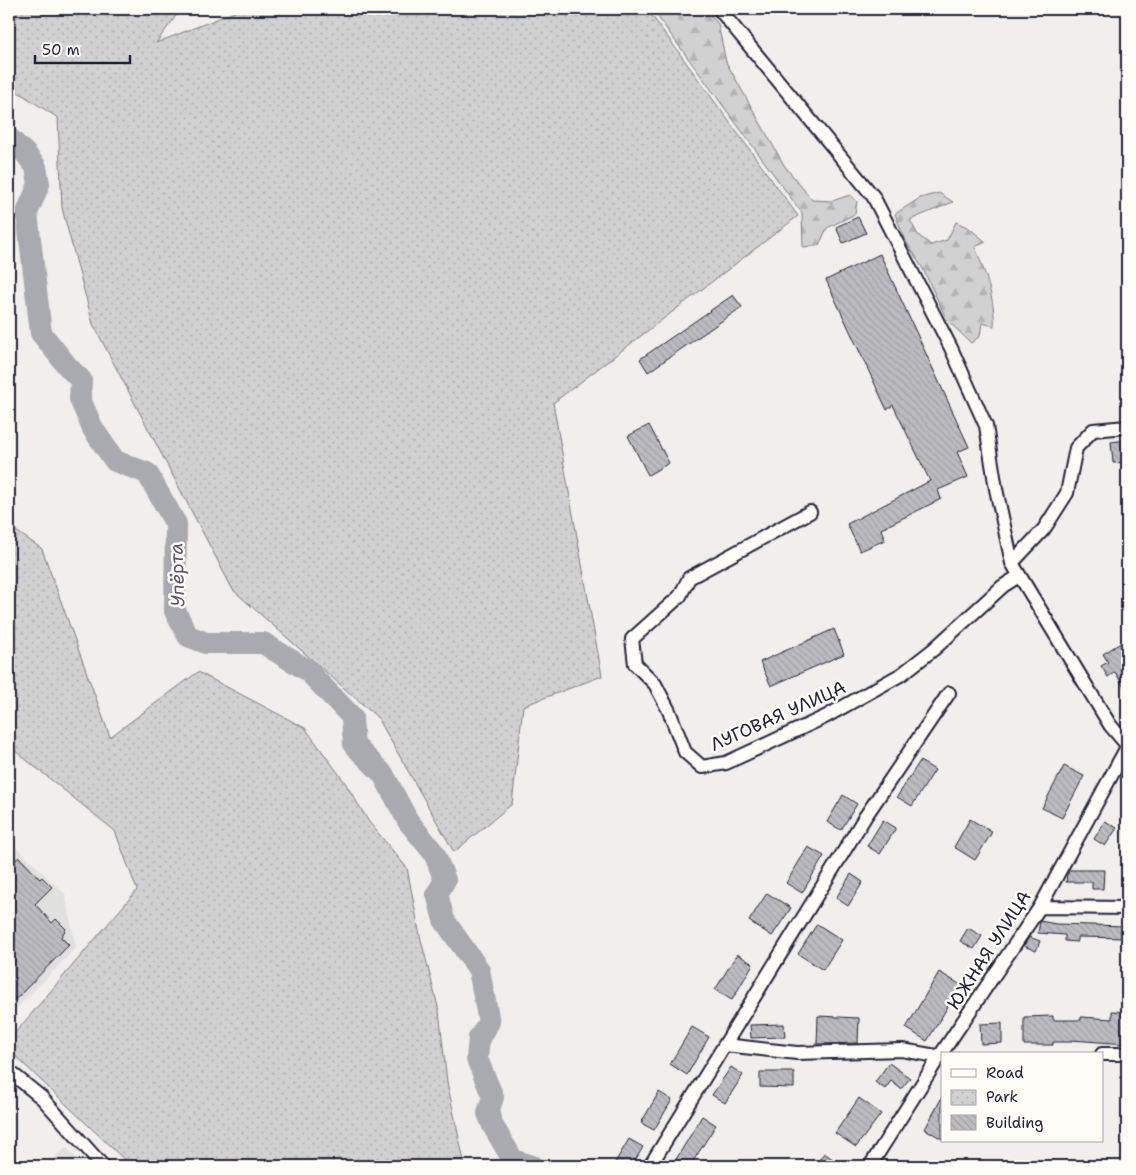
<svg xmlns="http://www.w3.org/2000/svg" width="1136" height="1175" viewBox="0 0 1136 1175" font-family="'Shantell Sans',sans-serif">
  <defs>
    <pattern id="forest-firs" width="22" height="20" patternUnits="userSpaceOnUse" patternTransform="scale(1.25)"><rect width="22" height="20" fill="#d2d1d1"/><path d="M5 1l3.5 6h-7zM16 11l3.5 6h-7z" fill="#b4b3b4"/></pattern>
    <pattern id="park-dots" width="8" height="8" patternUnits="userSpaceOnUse" patternTransform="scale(1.25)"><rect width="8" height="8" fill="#d2d1d1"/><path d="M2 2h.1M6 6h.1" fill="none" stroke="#b4b3b4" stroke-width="1.8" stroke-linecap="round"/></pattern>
    <pattern id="building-back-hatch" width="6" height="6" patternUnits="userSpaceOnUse" patternTransform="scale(1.25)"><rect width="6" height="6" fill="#bcbcc0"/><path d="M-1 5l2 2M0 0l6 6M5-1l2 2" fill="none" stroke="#a1a1a6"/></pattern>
  </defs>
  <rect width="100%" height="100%" fill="#f0efec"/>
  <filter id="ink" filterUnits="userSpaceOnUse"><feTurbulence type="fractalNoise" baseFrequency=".02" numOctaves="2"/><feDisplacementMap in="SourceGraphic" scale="10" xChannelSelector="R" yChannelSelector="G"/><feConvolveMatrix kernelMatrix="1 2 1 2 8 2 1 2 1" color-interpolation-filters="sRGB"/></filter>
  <g filter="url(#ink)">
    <path fill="#e0e0df" d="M16 847 65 894 76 948 9 1016V854Z
      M66 1148 85 1166H44Z"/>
    <path fill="url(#forest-firs)" stroke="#7a7a86" d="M652 9H705L718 24 726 62 784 165 812 200 832 201 850 195 857 201 855 214 827 228 819 245 803 247 802 213Z
      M939 193 953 202 910 220 918 235 931 245 947 240 956 222 969 228 986 242 975 247C984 269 996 302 994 326L982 323 980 336 971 343 947 320 923 269 905 240 895 214 920 198Z"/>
    <path fill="url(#park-dots)" stroke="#7a7a86" d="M9 9H181L156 43 242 9H647L798 216 553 403 602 676 523 706 512 804 454 852 378 718 233 590 93 324 62 208 58 118 9 86Z
      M9 526 42 549 110 737 198 672 305 728 344 781 369 822 407 868 420 936 439 1011 447 1082 465 1166H131L9 1050V1040L137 890 115 831 9 746Z"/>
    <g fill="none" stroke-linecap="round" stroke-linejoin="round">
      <path stroke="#a9a9b0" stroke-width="22" d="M9 138 25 153 36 167 39 184 27 213 41 333 68 367 81 380 80 399 93 429 115 461 147 473 176 524 175 611 188 636 206 643H263L307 670 352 717 354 745 383 774 408 821 434 853 445 880 437 894 444 920 479 970 489 1022 479 1038 477 1059 493 1097 488 1113 493 1126 513 1160 532 1166"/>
    </g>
    <path fill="url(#building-back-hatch)" stroke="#22223b" d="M858 217 866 233 843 243 836 227Z
      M880 254 969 447 957 452 968 477 938 490 941 499 881 529 885 540 860 551 847 524 930 481 893 405 887 410 826 280Z
      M733 295 742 307 648 372 640 359Z
      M649 425 669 463 648 475 628 436Z
      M1126 440 1127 462 1113 463 1111 442Z
      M834 629 844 654 771 686 760 662Z
      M1127 639V692L1115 672 1108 677 1101 666 1108 662 1103 654Z
      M920 761 935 770 912 806 897 797Z
      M1064 766 1084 776 1062 818 1042 808Z
      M843 795 857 804 841 830 827 822Z
      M970 819 992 832 975 860 954 847Z
      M883 820 896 828 880 854 867 846Z
      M1105 821 1117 828 1105 846 1094 839Z
      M808 847 824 856 802 893 786 883Z
      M19 857 40 879 42 877 52 887 35 904 52 923 56 919 66 929 61 937 69 945 9 1006V866Z
      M1070 870H1104L1103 889H1092V882H1066L1067 875Z
      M851 874 863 882 848 906 836 898Z
      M767 893 791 908 772 936 749 921Z
      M1040 921 1056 924 1127 926V938L1077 937V942L1065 941V935L1038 933Z
      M817 924 842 940 823 970 798 954Z
      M968 928 982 936 974 949 960 941Z
      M1029 937 1040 941 1036 951 1024 946Z
      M737 954 753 964 732 1000 715 990Z
      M939 972 961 985 927 1041 906 1028Z
      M1112 1011 1127 1012V1044L1071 1040V1042H1053V1045H1024V1017L1053 1016V1020H1081V1017L1112 1019Z
      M818 1016 859 1018 858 1043 817 1044Z
      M1002 1023V1043L981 1044 980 1024Z
      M784 1024 785 1037 751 1038 750 1025Z
      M692 1027 709 1037 687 1075 670 1064Z
      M889 1063 910 1078 901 1089 891 1081 885 1089 875 1082Z
      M731 1067 743 1075 725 1103 712 1095Z
      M760 1072H794V1088L760 1087Z
      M659 1092 672 1100 654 1130 641 1123Z
      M942 1097V1139L925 1129Z
      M859 1098 881 1114 856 1147 835 1133Z
      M702 1116 716 1125 690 1166H672Z
      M629 1139 643 1147 632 1166H613Z
      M824 1153 843 1166H815Z"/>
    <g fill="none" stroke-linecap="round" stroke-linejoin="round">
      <defs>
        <path id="street" d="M719 9 873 196 951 348 986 426 996 489 1012 563 1110 725 1127 745
          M810 512 689 578 680 596 632 639 635 664 655 684 669 711 685 752 702 767 726 763 825 717 902 674 934 649 1003 586 1019 576
          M1012 563 1044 529 1067 493 1076 448 1093 430 1127 427
          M1040 907 1127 908
          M725 1045 797 1053 902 1050 942 1057
          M1102 1054H1127
          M9 1071 42 1098 103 1166
          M650 1166 865 817 949 693
          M870 1166 939 1057 1040 907 1127 747"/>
      </defs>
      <use href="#street" stroke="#22223b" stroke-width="16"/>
      <use href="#street" stroke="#fdfcf7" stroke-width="12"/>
    </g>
  </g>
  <g text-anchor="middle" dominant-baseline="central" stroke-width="5" stroke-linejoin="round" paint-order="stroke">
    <g font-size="18" fill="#22223b" stroke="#fdfcf7">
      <text transform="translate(778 716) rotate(-24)">ЛУГОВАЯ УЛИЦА</text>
      <text transform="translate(989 950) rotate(-57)">ЮЖНАЯ УЛИЦА</text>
    </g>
    <g font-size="19" font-style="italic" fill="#58586a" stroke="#fdfcf7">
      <text transform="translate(177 575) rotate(-92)">Упёрта</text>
    </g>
  </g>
  <rect width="1136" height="1175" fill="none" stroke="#fdfcf7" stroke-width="30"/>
  <rect x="15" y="15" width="1106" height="1145" fill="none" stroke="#22223b" stroke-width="2" filter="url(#ink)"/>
  <rect x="941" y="1052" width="162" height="90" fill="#fdfcf7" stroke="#a5a5ac"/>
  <rect x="951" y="1069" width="25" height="8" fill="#fdfcf7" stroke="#a5a5ac"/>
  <text x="986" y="1078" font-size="15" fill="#22223b">Road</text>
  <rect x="951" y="1090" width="25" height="15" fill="url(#park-dots)" stroke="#a5a5ac"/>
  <text x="986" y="1102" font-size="15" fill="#22223b">Park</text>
  <rect x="951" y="1115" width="25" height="15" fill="url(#building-back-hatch)" stroke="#a5a5ac"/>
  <text x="986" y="1128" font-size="15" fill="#22223b">Building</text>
  <path d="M35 55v8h95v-8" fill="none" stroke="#22223b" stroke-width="2.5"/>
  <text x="42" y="55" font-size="15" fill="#22223b" stroke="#fdfcf7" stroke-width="4" paint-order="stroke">50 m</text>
</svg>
